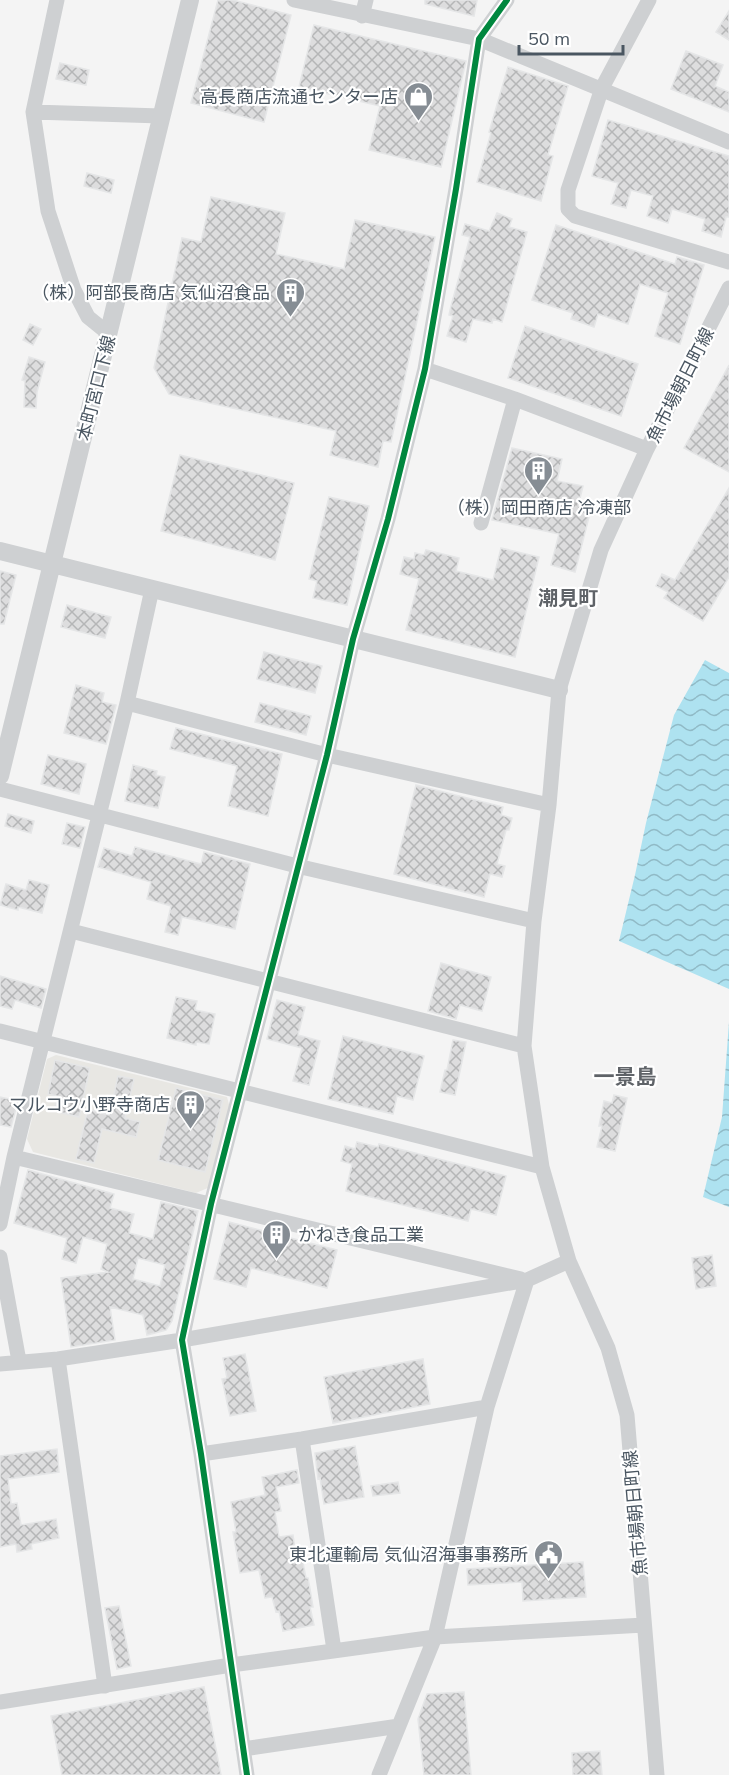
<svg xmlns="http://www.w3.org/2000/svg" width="729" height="1775" viewBox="0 0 729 1775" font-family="Mulish,'Noto Sans JP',sans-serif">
  <defs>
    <pattern id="water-waves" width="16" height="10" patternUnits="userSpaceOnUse" patternTransform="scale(1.5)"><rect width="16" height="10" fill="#aee2f0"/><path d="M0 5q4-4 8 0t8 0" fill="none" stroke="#90bac6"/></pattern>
    <pattern id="building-cross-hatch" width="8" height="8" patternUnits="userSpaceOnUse" patternTransform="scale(1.5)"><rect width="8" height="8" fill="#ddddde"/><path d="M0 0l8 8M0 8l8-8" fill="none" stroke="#b5b6b7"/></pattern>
  </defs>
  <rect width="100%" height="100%" fill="#f4f4f4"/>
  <path fill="#e8e7e3" d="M56 1055 227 1097 230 1108 210 1187 196 1193 33 1152 27 1139 47 1059Z"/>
  <path fill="url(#water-waves)" d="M705 660 729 673V989L619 941 635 875 646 823 674 715Z
    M729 1022V1207L703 1197 722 1117Z"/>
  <path fill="url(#building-cross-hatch)" stroke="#e5e6e7" stroke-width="1.5" fill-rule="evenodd" d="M218 0H233L291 15 264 122 191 103Z
    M425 0H477L474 16 425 4Z
    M729 11V40L716 32Z
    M314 25 466 61 441 167 369 150 380 106 299 87Z
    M686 51 723 65 715 86 729 92V112L671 89Z
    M60 63 89 70 86 85 56 79Z
    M508 67 568 86 548 155 553 156 541 201 477 182 491 133 489 132Z
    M608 120 729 156V217H726L721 237 702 231 705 219 672 209 668 223 647 216 653 196 631 190 626 208 611 204 618 183 592 176Z
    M87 173 114 180 111 193 84 186Z
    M211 197 285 213 276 254 344 269 355 220 435 237 391 442 383 441 378 467 330 455 336 431 169 394 154 368 182 238 201 242Z
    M497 213 512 219 509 227 527 232 502 322 493 319 492 323 473 319 466 342 447 336 453 316 449 315 451 306 470 237 462 235 465 224 489 231Z
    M556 225 675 264 677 257 704 265 680 344 655 336 668 293 640 284 628 324 598 314 594 327 571 319 573 313 532 300Z
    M30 324 41 329 33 345 23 340Z
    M525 326 638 364 621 416 508 378Z
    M29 357 45 362 37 392 36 408 24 407 25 381 22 380Z
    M729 365V472L684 448Z
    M512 448 562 459 557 481 583 486 578 506 591 509 575 572 551 565 559 534 492 520Z
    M180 455 294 483 275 560 161 531Z
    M729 488V577L703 621 664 598 668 592 656 586 662 574 675 580Z
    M329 497 369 506 347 605 313 598 317 581 309 579Z
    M501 548 539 557 515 657 406 630 419 579 400 574 404 557 414 559 415 553 424 555 426 550 459 558 456 571 493 580Z
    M0 571 16 575 4 624H0Z
    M67 605 111 617 105 638 61 627Z
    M264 652 322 666 315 693 257 679Z
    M76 685 104 693 102 702 116 705 106 744 64 733Z
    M260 703 311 716 306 735 255 722Z
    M176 728 282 754 268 816 228 806 237 766 170 749Z
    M48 755 86 764 79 794 41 784Z
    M133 765 157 771 156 775 165 777 158 808 125 801Z
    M416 785 503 807 501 815 512 818 509 830H506L497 864 505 866 502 877 490 874 484 897 394 874Z
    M8 814 34 821 31 833 5 826Z
    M67 823 85 827 80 848 62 844Z
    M135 847 201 864 204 852 250 864 235 929 182 917 178 935 165 932 171 906 147 899 151 882 98 867 104 848 132 856Z
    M29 880 49 885 42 913 18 907V910L0 905 6 884 26 890Z
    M441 963 491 977 482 1011 460 1005 456 1019 428 1011Z
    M0 976 46 989 41 1008 15 1000 12 1009 0 1006Z
    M176 997 197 1001 195 1010 215 1014 209 1044 196 1042V1045L167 1038Z
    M277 1000 305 1007 298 1035 320 1041 309 1085 293 1081 302 1048 267 1039Z
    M343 1036 424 1056 413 1100 397 1096 393 1114 328 1099Z
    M453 1040 466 1042 455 1095 440 1092 445 1070H447Z
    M55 1060 90 1068 79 1117 54 1111 57 1096 48 1094Z
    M118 1076 134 1079 125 1118 140 1122 136 1137 102 1129 94 1163 76 1159 88 1109 109 1115Z
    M176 1088 223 1100 205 1172 158 1160Z
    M614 1095 627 1098 615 1151 597 1147 602 1126H599L604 1101 612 1103Z
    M0 1097 18 1101 11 1127 0 1125Z
    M357 1142 378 1147 379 1144 506 1176 496 1215 471 1209 468 1221 346 1191 352 1164 341 1161 345 1146 355 1149Z
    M28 1170 114 1194 110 1208 134 1214 129 1233 153 1239 161 1202 198 1211 172 1321 166 1330 147 1335 143 1315 110 1307 115 1340 71 1347 61 1278 108 1272 101 1269 107 1244 83 1237 76 1263 62 1259 67 1238 14 1223ZM138 1258 165 1265 160 1286 133 1279Z
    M229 1222 337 1250 327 1288 251 1268 246 1287 214 1279Z
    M712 1255 716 1286 696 1289 692 1258Z
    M245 1354 256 1411 230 1416 222 1379 227 1378 223 1358Z
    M423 1359 430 1404 333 1423 324 1377Z
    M355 1446 364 1497 324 1504 320 1478 318 1479 315 1453Z
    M57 1449 59 1472 8 1479 11 1504 17 1503 21 1525 56 1519 59 1538 31 1544 32 1549 17 1552 16 1544 0 1547V1456Z
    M297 1470 299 1483 276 1487 281 1511 275 1512 279 1537 293 1535 295 1549 300 1548 306 1578H308L310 1589 313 1607H310L314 1625 283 1631 279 1611 276 1612 272 1597 265 1598 259 1570 240 1573 233 1532H236L231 1502 265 1495 262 1477Z
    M398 1482 400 1493 373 1496 371 1486Z
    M583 1562 586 1597 523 1601 522 1582 468 1585 467 1569Z
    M119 1606 131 1666 117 1669 105 1608Z
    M204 1687 221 1775H62L51 1716Z
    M464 1692 471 1775H424L418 1719 427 1694Z
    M600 1751 602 1775H573L572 1753Z"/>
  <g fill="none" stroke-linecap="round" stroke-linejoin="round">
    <path stroke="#ced0d2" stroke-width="15" d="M57 0 33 112 48 211 74 290 88 317 109 334
      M294 0 479 39 729 142
      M649 0 602 88 568 190V209L575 216 729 262
      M362 16 366 0
      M33 112 161 116
      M425 369 515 399 647 449
      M481 523 515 399
      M127 703 327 755 549 805
      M0 789 297 866 534 921
      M71 931 524 1046
      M0 1031 542 1167
      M14 1157 521 1279
      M0 1224 14 1157 127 703 152 589
      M0 1257 19 1361
      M569 1261 608 1348 627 1415 657 1775
      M58 1359 105 1686
      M0 1364 58 1359 182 1340 527 1280
      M302 1439 334 1650
      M201 1454 302 1439 487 1407
      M0 1702 231 1665 435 1637 644 1625
      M243 1749 399 1726
      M247 1775 201 1454 182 1340 211 1204 327 755 353 639 388 519 425 369 456 189 479 39 507 0
      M379 1775 435 1637 487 1407 527 1280 569 1261 542 1167 524 1046 534 921 549 805 559 690 601 550 647 449 729 288"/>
    <path stroke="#ced0d2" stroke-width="18" d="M0 551 559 690
      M0 776 190 0"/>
    <defs>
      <path id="cycleway" d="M247 1775 201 1454 182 1340 211 1204 327 755 353 639 388 519 425 369 456 189 479 39 507 0"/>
    </defs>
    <use href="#cycleway" stroke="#fff" stroke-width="10"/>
    <use href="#cycleway" stroke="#00873e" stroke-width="6"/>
  </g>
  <defs>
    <symbol id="shop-pin" viewBox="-11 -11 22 30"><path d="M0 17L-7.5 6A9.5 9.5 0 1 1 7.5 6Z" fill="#868d94" stroke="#fff"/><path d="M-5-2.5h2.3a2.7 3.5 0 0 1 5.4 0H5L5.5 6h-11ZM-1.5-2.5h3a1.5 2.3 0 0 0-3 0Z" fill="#fff"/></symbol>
    <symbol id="building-pin" viewBox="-11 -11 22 30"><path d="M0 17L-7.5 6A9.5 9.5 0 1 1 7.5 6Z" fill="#868d94" stroke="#fff"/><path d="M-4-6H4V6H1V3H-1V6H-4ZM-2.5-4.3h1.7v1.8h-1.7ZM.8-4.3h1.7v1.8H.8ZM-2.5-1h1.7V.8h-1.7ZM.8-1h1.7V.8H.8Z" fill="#fff"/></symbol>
    <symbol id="civic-pin" viewBox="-11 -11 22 30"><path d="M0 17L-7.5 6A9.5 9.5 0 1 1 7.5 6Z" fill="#868d94" stroke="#fff"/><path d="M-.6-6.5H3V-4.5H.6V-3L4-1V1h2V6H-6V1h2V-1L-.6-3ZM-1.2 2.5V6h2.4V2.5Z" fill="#fff"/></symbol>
  </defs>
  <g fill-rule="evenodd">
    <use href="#shop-pin" x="402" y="80" width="33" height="45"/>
    <use href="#building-pin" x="274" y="276" width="33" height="45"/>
    <use href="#building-pin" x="522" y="454" width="33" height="45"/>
    <use href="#building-pin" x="174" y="1088" width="33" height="45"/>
    <use href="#building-pin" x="260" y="1218" width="33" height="45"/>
    <use href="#civic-pin" x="532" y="1538" width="33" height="45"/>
  </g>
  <g text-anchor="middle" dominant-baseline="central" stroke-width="4.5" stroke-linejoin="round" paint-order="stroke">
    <g font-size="18" fill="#4a5661" stroke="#fff" text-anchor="end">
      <text x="398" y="96">高長商店流通センター店</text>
      <text x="270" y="292">（株）阿部長商店 気仙沼食品</text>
      <text x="539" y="507" text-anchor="middle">（株）岡田商店 冷凍部</text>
      <text x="170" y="1104">マルコウ小野寺商店</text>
      <text x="298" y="1234" text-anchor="start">かねき食品工業</text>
      <text x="528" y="1554">東北運輸局 気仙沼海事事務所</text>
    </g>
    <g font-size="18" fill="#4a5661" stroke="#fff">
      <text transform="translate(680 385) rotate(-63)">魚市場朝日町線</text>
      <text transform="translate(96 388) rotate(-76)">本町宮口下線</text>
      <text transform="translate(635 1513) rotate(-95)">魚市場朝日町線</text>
    </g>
    <g font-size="20" font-weight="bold" fill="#5f6368" stroke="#fff">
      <text x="568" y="597">潮見町</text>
    </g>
    <g font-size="21" font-weight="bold" fill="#5f6368" stroke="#fff">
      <text x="625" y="1076">一景島</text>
    </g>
  </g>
  <path d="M519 45v9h104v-9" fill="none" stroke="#4a5661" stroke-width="3"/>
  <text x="528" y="45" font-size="18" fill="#4a5661" stroke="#ffffff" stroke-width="4.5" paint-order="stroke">50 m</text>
</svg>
